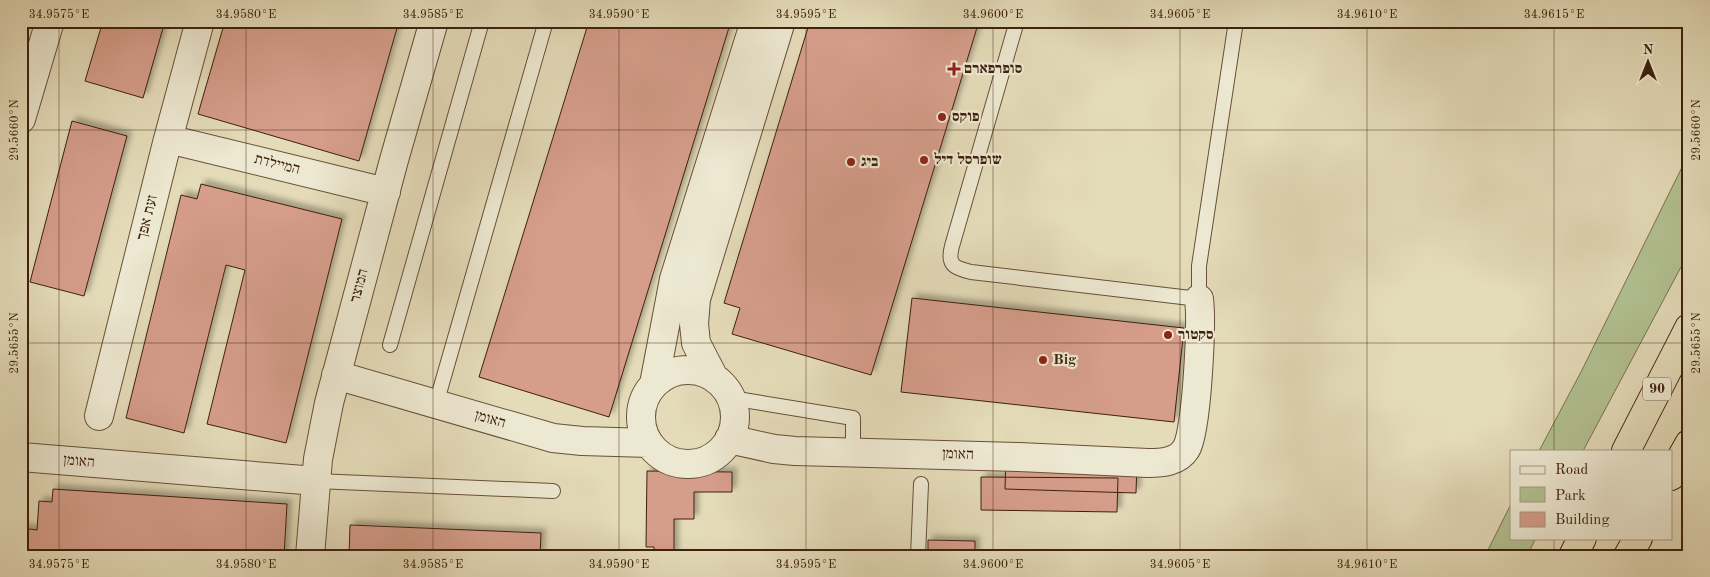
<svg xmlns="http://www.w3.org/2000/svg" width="1710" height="577" viewBox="0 0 1710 577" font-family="'Old Standard TT','Frank Ruhl Libre',serif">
  <defs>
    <filter id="shadow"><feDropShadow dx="4.5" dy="-4.5" stdDeviation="2.5" flood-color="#0004"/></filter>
  </defs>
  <rect width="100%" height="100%" fill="#e4dbb8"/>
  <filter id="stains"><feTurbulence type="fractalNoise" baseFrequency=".004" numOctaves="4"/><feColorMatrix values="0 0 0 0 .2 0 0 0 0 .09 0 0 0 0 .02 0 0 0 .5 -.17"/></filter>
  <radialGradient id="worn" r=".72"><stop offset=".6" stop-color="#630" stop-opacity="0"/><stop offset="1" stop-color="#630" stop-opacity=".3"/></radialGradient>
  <path fill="#b2c090" stroke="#78704f" d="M1689 153V252L1583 451H1539L1582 370Z
    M1511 504V538H1536L1527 556H1485Z"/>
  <path fill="#d59d8a" stroke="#3e210e" filter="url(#shadow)" d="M103 21H165L143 98 85 81Z
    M225 21H399L359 161 198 114Z
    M589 21H731L609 417 479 377Z
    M810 21H979L871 375 732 334 740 308 724 303Z
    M72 121 127 136 84 296 30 282Z
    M201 184 342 219 286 443 207 424 245 270 226 265 184 433 126 418 181 195 197 199Z
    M912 298 1184 328 1174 422 901 392Z
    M1006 457 1137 463 1136 493 1005 489Z
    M647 471 732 472V492H694V519H674V556H654V547H646Z
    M981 477 1118 478 1117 512 981 510Z
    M53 489 287 504 284 556H21V528L37 530 39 501 52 502Z
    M350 525 541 533 540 556H349Z
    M928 540 975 541V556H928Z"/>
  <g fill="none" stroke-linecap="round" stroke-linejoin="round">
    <defs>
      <path id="lane" d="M1017 21 952 246C947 265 954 268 971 272L1199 299V266L1236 21
        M390 345 482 21
        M731 398 853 418V452
        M436 404 546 21
        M316 481 553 491
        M918 556 921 484"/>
      <path id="street" d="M21 119 50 21
        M168 139 386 192
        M641 417a47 47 0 1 1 94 0a47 47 0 1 1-94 0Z
        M336 375 553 438 582 441 649 443
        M714 378 696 343 694 324 696 299 781 21
        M654 384 674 279 755 21
        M99 416 167 143 200 21
        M729 439 774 449 795 451 1019 457 1148 463C1162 463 1178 462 1186 449 1197 432 1202 323 1199 299
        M21 457 316 481
        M310 556 318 459 329 403 394 160 434 21"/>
      <path id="highway" d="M1626 451 1689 328
        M1671 476 1689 444
        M1573 556 1582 538
        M1628 556 1638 538"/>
    </defs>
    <use href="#lane" stroke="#685038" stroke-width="16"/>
    <use href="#street" stroke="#685038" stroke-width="30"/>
    <use href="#highway" stroke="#3e210e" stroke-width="30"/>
    <use href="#lane" stroke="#ede8d1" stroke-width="14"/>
    <use href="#street" stroke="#ede8d1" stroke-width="28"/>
    <use href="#highway" stroke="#e4dbb8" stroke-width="28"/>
  </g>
  <path fill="none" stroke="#3e210e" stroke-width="1" stroke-opacity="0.45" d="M59 21V556M246 21V556M433 21V556M619 21V556M806 21V556M993 21V556M1180 21V556M1367 21V556M1554 21V451M21 130H1689M21 343H1689M1554 538V556"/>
  <g fill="#8f2418" stroke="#ede8d1" stroke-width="2">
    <path d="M951.5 61.5h5v5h5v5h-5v5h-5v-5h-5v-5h5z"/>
    <circle cx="942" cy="117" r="5"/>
    <circle cx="924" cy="160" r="5"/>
    <circle cx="851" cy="162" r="5"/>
    <circle cx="1168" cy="335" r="5"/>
    <circle cx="1043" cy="360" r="5"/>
  </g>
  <g text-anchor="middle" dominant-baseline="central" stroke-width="4.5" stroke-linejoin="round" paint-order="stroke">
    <rect fill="#ede8d1" stroke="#725d48" stroke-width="1" x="1643" y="377.5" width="28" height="23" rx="4"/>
    <g font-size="14" font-weight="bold" fill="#3e210e">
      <text x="1657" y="389">90</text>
    </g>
    <g font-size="15" font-weight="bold" fill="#3e210e" stroke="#ede8d1" text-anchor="start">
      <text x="964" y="69">סופרפארם</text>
      <text x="952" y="117">פוקס</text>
      <text x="934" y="160">שופרסל דיל</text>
      <text x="861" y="162">ביג</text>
      <text x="1178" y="335">סקטור</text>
      <text x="1053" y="360">Big</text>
    </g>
    <g font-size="15" fill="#3e210e" stroke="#ede8d1">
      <text transform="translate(277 165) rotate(14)">המיילדת</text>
      <text transform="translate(148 218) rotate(-76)">זעת אפך</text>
      <text transform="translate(360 286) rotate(-75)">המוצר</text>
      <text transform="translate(490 420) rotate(16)">האומן</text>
      <text transform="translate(958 455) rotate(2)">האומן</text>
      <text transform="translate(79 462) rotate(5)">האומן</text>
    </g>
  </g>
  <rect width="1710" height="577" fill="none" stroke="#e4dbb8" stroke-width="55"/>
  <rect x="1510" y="450" width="162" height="90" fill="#ede8d1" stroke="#a79883"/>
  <rect x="1520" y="466" width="25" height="8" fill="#ede8d1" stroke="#a79883"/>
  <text x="1555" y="474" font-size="15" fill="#3e210e">Road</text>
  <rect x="1520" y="487" width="25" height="15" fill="#b2c090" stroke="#a79883"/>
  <text x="1555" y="500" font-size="15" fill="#3e210e">Park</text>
  <rect x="1520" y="512" width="25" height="15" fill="#d59d8a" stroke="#a79883"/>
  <text x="1555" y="524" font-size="15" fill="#3e210e">Building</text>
  <g transform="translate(1648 62)" stroke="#ede8d1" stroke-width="4" paint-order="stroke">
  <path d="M0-4L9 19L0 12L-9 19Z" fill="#3e210e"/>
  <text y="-8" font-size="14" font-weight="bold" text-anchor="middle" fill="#3e210e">N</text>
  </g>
  <rect x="28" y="28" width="1654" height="522" fill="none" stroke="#3e210e" stroke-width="2"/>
  <g font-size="12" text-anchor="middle" fill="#3e210e">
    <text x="59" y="18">34.9575°E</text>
    <text x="246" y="18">34.9580°E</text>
    <text x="433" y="18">34.9585°E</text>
    <text x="619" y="18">34.9590°E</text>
    <text x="806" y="18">34.9595°E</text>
    <text x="993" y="18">34.9600°E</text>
    <text x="1180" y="18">34.9605°E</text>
    <text x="1367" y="18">34.9610°E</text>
    <text x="1554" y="18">34.9615°E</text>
    <text transform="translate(14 130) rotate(-90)" y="4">29.5660°N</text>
    <text transform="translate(1696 130) rotate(-90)" y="4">29.5660°N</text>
    <text transform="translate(14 343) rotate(-90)" y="4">29.5655°N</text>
    <text transform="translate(1696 343) rotate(-90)" y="4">29.5655°N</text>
    <text x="59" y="568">34.9575°E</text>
    <text x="246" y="568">34.9580°E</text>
    <text x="433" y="568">34.9585°E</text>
    <text x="619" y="568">34.9590°E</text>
    <text x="806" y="568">34.9595°E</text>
    <text x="993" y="568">34.9600°E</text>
    <text x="1180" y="568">34.9605°E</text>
    <text x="1367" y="568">34.9610°E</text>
  </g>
  <rect width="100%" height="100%" filter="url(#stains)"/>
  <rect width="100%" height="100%" fill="url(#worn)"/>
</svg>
